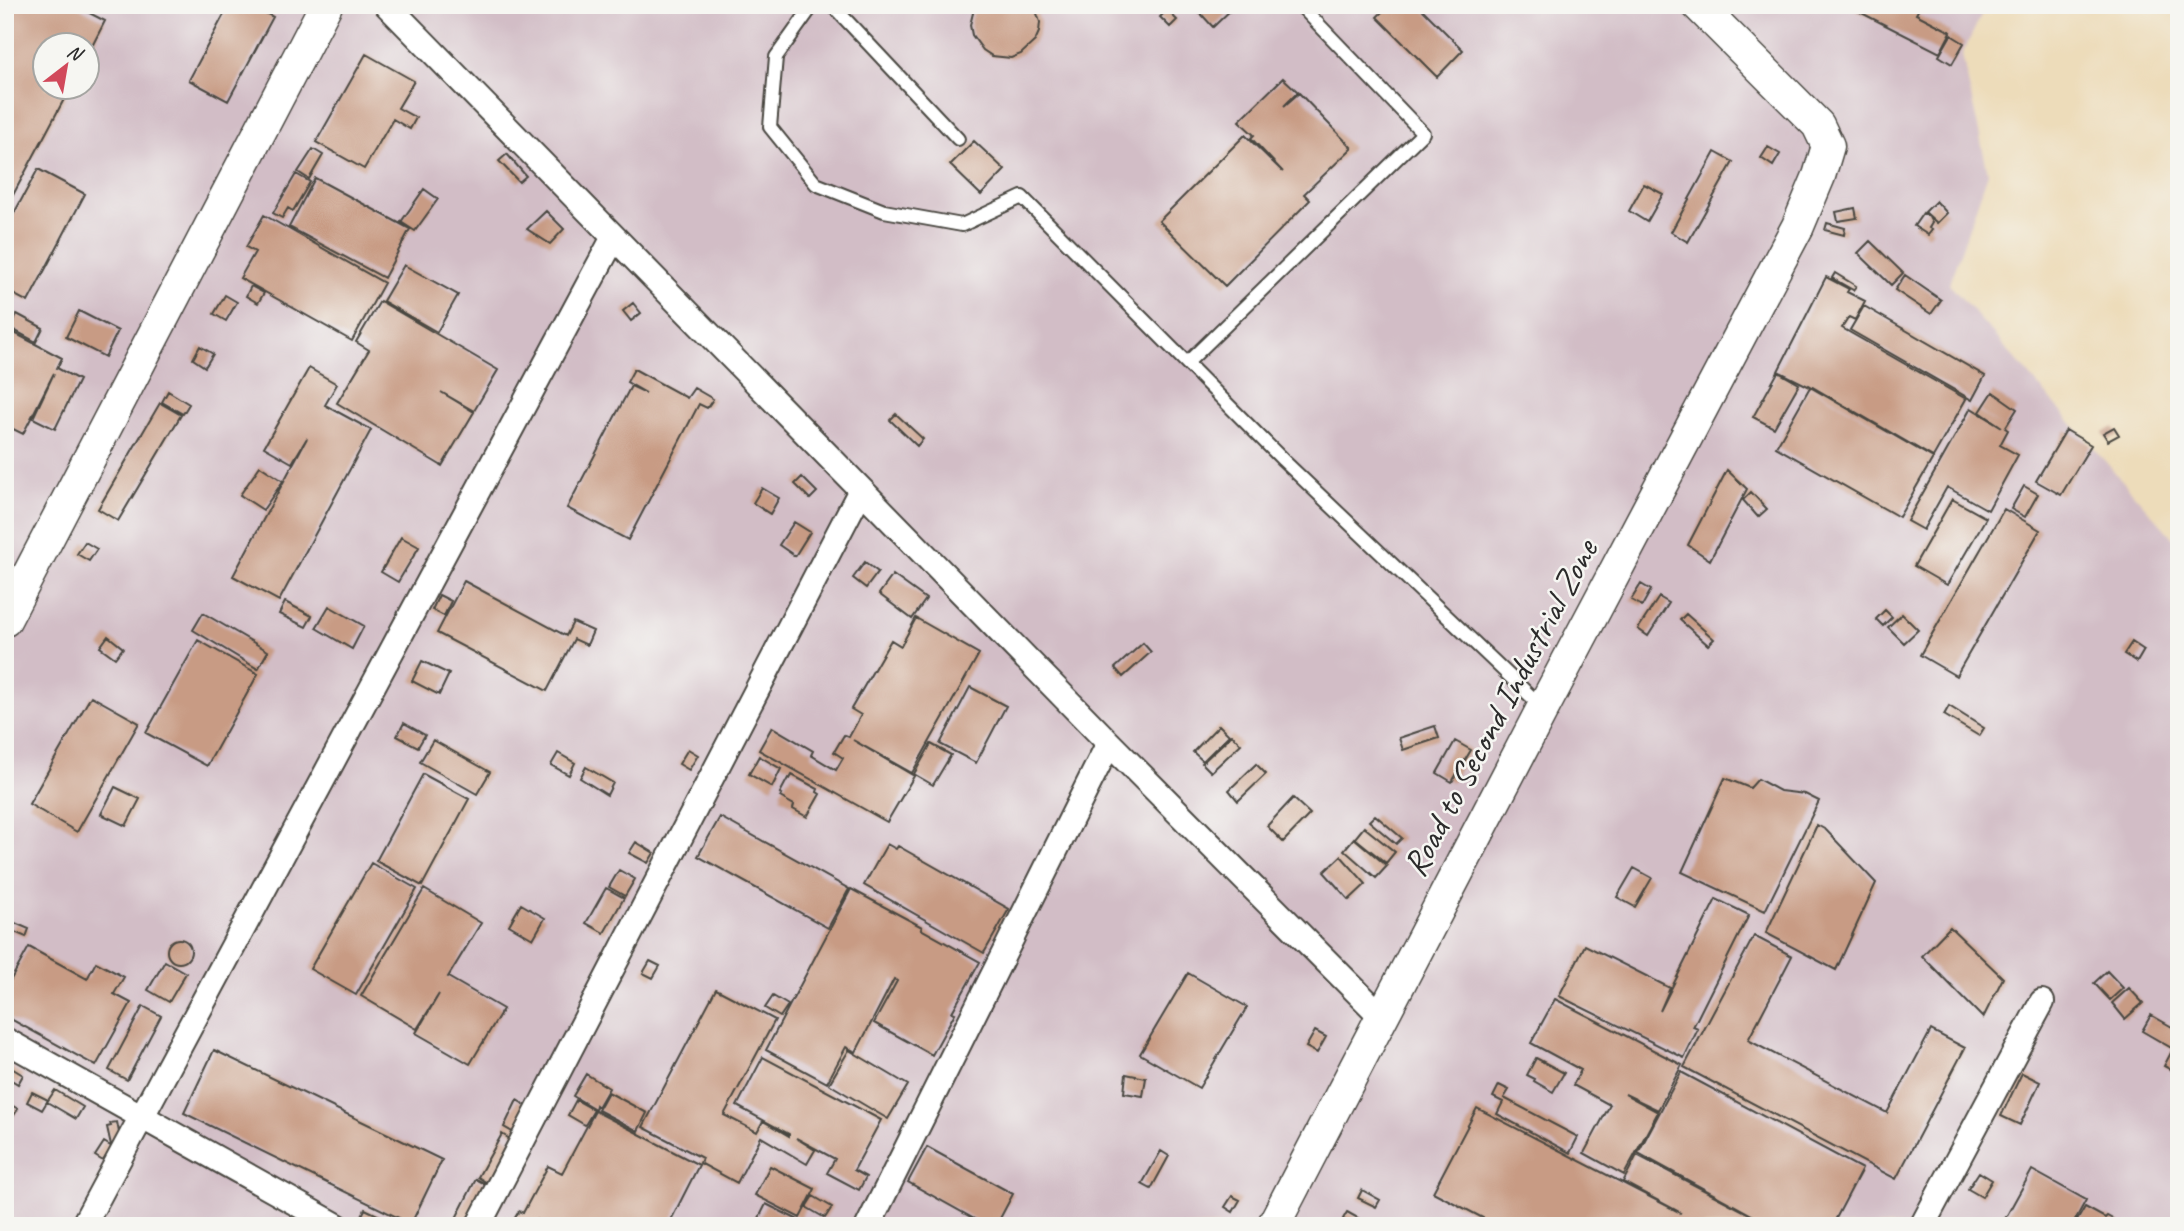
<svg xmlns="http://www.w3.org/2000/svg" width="2184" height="1231" viewBox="0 0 2184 1231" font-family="Caveat,sans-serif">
  <rect width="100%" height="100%" fill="#f6f6f2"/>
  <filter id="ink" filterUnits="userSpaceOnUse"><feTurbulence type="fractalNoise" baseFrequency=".0143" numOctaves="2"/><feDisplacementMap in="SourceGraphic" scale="14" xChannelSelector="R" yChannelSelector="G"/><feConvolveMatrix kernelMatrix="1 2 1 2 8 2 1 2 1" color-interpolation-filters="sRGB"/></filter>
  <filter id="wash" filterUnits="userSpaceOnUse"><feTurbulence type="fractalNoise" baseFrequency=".00686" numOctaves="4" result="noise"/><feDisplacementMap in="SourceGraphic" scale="28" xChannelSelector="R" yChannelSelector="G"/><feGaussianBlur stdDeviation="1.57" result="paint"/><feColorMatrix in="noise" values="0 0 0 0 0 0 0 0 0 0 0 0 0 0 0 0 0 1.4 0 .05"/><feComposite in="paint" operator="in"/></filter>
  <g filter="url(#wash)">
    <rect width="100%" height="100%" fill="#eddcba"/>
    <path fill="#d2bdc6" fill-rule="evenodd" d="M5 5H1986L1962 55 1988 173 1949 284 2179 545V689L2175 697 2179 701V1226H5ZM46 46H88V88H46Z"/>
    <g id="blocks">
      <path fill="#c89b84" d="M5 5H74L105 21 88 54V46H46V88H70L5 210Z
        M229 5H250L273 17 228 101 189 80Z
        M975 5H1034L1040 22 1039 32 1035 41 1021 54 1011 58 992 56 983 50 972 35 970 25Z
        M1193 5H1236L1213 27Z
        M1389 5H1418L1463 50 1437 77 1377 17Z
        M1846 5H1921L1916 14 1951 32 1940 53Z
        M1167 10 1177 20 1170 27 1160 17Z
        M1951 35 1964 43 1952 64 1939 56Z
        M366 54 414 81 398 108 416 118 410 129 393 119 364 169 316 142Z
        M1283 78 1298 92 1284 106 1299 93 1352 148 1304 194 1310 200 1225 286 1159 221 1245 135 1283 172 1251 138 1254 135 1239 121Z
        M974 141 1005 170 981 195 950 165Z
        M1768 147 1780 154 1773 166 1761 158Z
        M313 149 323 155 309 179 298 172Z
        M1715 152 1733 162 1688 242 1671 232Z
        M507 154 526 176 519 182 499 161Z
        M38 169 85 194 28 302 5 290V230Z
        M296 174 310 182 293 211 288 208 282 218 273 213Z
        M315 178 410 229 384 278 289 227Z
        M1644 184 1663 194 1647 222 1629 211Z
        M424 189 438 199 415 231 401 222Z
        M1936 201 1947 213 1937 223 1925 212Z
        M1855 208 1857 218 1838 221 1836 212Z
        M546 211 564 229 550 244 527 229Z
        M1923 213 1929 217 1932 223 1929 228 1932 230 1928 235 1914 226Z
        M264 215 384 283 352 341 240 278 255 252 246 247Z
        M1827 223 1845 228 1844 235 1825 230Z
        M1870 241 1903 273 1891 285 1858 253Z
        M404 265 458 295 437 332 383 301Z
        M1835 273 1856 286 1853 290 1832 278Z
        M1905 275 1941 300 1931 314 1895 290Z
        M1826 277 1849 289 1847 292 1865 301 1855 320 1849 317 1842 328 1966 399 1933 457 1809 385 1808 386 1778 371Z
        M251 286 264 293 258 303 246 296Z
        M225 295 237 302 226 321 214 314Z
        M380 301 498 370 474 411 441 392 474 412 442 466 337 403 369 350 356 342Z
        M633 303 641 313 631 321 623 311Z
        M1864 306 1985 376 1972 400 1850 330Z
        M79 311 118 331 105 357 66 337Z
        M17 314 43 328 36 342 10 328Z
        M5 328 62 358 57 368 79 380 55 429 33 418 54 373 23 434 5 425Z
        M200 346 213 354 205 367 193 359Z
        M309 368 337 384 325 405 371 430 279 601 233 576 307 438 292 463 264 447Z
        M634 369 687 398 694 388 713 399 707 408 699 404 628 540 567 508 631 386 646 393 627 382Z
        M1778 372 1799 384 1774 428 1753 417Z
        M1810 387 1933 458 1899 517 1776 447Z
        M168 391 189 404 183 414 162 402Z
        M1993 392 2017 409 2005 428 2008 430 2000 445 2018 455 1988 510 1947 487 1923 530 1907 521 1971 408 2002 427 1980 412Z
        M160 403 181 415 118 521 98 509Z
        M896 414 923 439 917 446 890 420Z
        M2114 427 2119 435 2108 441 2103 433Z
        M2066 430 2091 445 2061 495 2036 481Z
        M260 466 283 481 263 510 240 495Z
        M1727 470 1747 489 1710 560 1688 545Z
        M802 477 817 492 810 499 795 484Z
        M2024 486 2038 494 2025 517 2011 509Z
        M762 488 779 498 770 514 753 503Z
        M1751 492 1767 509 1758 517 1743 500Z
        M1952 499 1986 518 1947 585 1914 566Z
        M2004 509 2040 530 1956 676 1920 655Z
        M794 522 810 532 795 556 779 545Z
        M401 537 419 547 398 582 381 572Z
        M85 542 97 549 89 561 77 554Z
        M865 562 878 572 866 588 853 578Z
        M893 575 926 599 912 619 879 594Z
        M464 581 566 636 573 622 593 631 587 645 574 639 547 691 437 633Z
        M1641 584 1651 590 1642 606 1631 600Z
        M439 595 451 601 444 616 432 610Z
        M1659 597 1669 603 1648 636 1638 629Z
        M285 602 312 616 306 627 279 614Z
        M329 606 364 626 352 649 316 628Z
        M1885 610 1892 617 1883 626 1876 619Z
        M203 613 268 651 258 669 193 630Z
        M1686 614 1714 639 1708 645 1680 620Z
        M1902 614 1918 630 1904 643 1888 627Z
        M916 618 979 654 912 773 853 740 914 776 887 822 759 750 772 727 813 751 811 755 836 770 843 758 834 752 844 735 849 737 861 715 851 709 891 640 901 646Z
        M108 636 123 648 115 658 100 647Z
        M198 640 258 674 207 766 146 733Z
        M2132 642 2144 650 2137 662 2124 654Z
        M1143 643 1151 652 1123 677 1115 668Z
        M422 661 449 674 439 695 412 681Z
        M970 687 1006 706 976 763 940 744Z
        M91 696 139 723 77 832 29 804Z
        M1949 706 1984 728 1979 736 1944 715Z
        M404 723 425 735 418 747 397 736Z
        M1219 725 1229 735 1203 761 1193 752Z
        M1435 726 1439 738 1403 750 1399 738Z
        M1232 735 1241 744 1211 772 1202 763Z
        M433 740 490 772 477 794 420 762Z
        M1455 741 1471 750 1452 782 1437 773Z
        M931 744 951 755 933 785 914 774Z
        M688 749 698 755 689 770 679 764Z
        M558 753 575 763 569 775 551 765Z
        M759 756 781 769 772 787 749 774Z
        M1256 764 1266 774 1238 801 1229 790Z
        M586 767 613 783 607 795 580 778Z
        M423 774 469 799 422 886 376 861Z
        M792 775 818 789 817 792 820 794 807 817 793 809 794 805 780 797 782 794 780 793 788 778 790 779Z
        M1725 778 1750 788 1758 779 1780 791 1805 794 1819 801 1765 911 1682 872Z
        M115 787 140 799 126 826 101 814Z
        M1293 798 1310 814 1283 842 1267 826Z
        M1375 815 1402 838 1396 844 1369 821Z
        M720 817 849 889 828 928 698 856Z
        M1817 825 1826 830 1876 883 1836 970 1766 933Z
        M1364 827 1395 852 1386 863 1355 838Z
        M1354 838 1387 866 1376 878 1344 850Z
        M636 842 654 853 648 863 629 853Z
        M887 844 896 849 898 846 1009 909 984 953 864 885Z
        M1341 856 1366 884 1349 900 1324 872Z
        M371 863 417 889 356 995 310 969Z
        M1634 868 1652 878 1635 907 1617 897Z
        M619 870 635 879 625 896 609 887Z
        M606 888 624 898 604 933 586 923Z
        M424 889 481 923 448 977 503 1009 470 1064 416 1033 439 994 417 1029 361 996Z
        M851 889 922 927 921 929 980 962 952 1012 955 1013 932 1055 874 1023 897 981 894 979 856 1052 846 1047 827 1083 766 1050Z
        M1716 899 1749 915 1693 1027 1698 1029 1684 1058 1559 996 1585 945 1670 988 1660 1011Z
        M521 904 545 918 533 939 509 925Z
        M15 923 29 929 26 937 12 931Z
        M1950 927 2003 978 1983 1018 1922 956Z
        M1754 936 1792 956 1748 1040 1887 1113 1931 1030 1965 1048 1896 1179 1684 1067Z
        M167 951a12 12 0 1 1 24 0a12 12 0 1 1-24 0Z
        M29 947 87 979 96 962 124 977 114 994 131 1003 96 1066 5 1016V990Z
        M165 961 186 973 169 1002 148 990Z
        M650 961 660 966 653 978 643 973Z
        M2107 971 2123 988 2110 1000 2094 983Z
        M1188 973 1247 1007 1199 1088 1140 1054Z
        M2129 988 2143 1003 2125 1019 2112 1003Z
        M716 989 775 1020 724 1115 757 1132 763 1121 789 1136V1134L737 1106 763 1057 881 1120 854 1170 866 1177 859 1190 827 1173 835 1159 796 1138 815 1150 807 1164 761 1137 737 1183 700 1163 702 1158 643 1127Z
        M773 996 788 1005 780 1017 765 1008Z
        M1555 999 1682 1065 1658 1110 1625 1094 1658 1112 1624 1175 1584 1153 1610 1105 1573 1085 1581 1070 1531 1043Z
        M143 1006 161 1016 127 1080 109 1070Z
        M2151 1015 2179 1031V1074L2164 1066 2173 1049 2142 1031Z
        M1315 1031 1326 1037 1317 1053 1306 1047Z
        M214 1050 442 1160 411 1224 184 1113Z
        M849 1050 908 1085 888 1119 829 1084Z
        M1536 1058 1564 1073 1553 1092 1534 1081 1535 1079 1527 1075Z
        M5 1064 23 1075 18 1084 5 1076Z
        M1681 1072 1862 1169 1832 1226H1498L1433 1192 1477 1108 1681 1213 1623 1182 1637 1155 1757 1218 1638 1153Z
        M2022 1073 2040 1082 2020 1125 2001 1116Z
        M586 1074 609 1088 598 1107 596 1105 595 1109 573 1096Z
        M1126 1074 1146 1078 1143 1096 1124 1093Z
        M1499 1085 1509 1090 1504 1098 1578 1137 1570 1153 1497 1114 1503 1102 1493 1097Z
        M55 1090 83 1107 76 1119 47 1102Z
        M32 1092 48 1100 42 1110 27 1102Z
        M608 1092 647 1113 638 1131 598 1110Z
        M517 1100 530 1108 521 1137 504 1127Z
        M576 1100 594 1110 585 1125 568 1115Z
        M5 1101 18 1109 5 1129Z
        M595 1111 699 1165 668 1226H535L538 1219 534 1226 527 1224 526 1226H510L519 1211 523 1213 548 1166 562 1173Z
        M117 1122 121 1143 111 1145 107 1127 111 1126 110 1123Z
        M502 1134 519 1145 492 1186 478 1177Z
        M104 1142 112 1147 103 1161 95 1156Z
        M927 1147 1013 1194 996 1226H987L908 1182Z
        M1161 1151 1169 1156 1151 1189 1142 1184Z
        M770 1166 815 1189 800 1218 755 1195Z
        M2032 1170 2086 1200 2072 1226H2001Z
        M1979 1172 1992 1180 1982 1197 1968 1189Z
        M476 1179 489 1186 467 1226H452Z
        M1362 1190 1380 1200 1376 1207 1358 1198Z
        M813 1196 832 1207 825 1218 806 1207Z
        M1232 1196 1240 1200 1233 1212 1225 1207Z
        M766 1204 810 1226H755Z
        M2085 1207 2105 1218 2107 1216 2125 1226H2074Z
        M365 1209 384 1218 381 1226H367L359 1222Z
        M1347 1212 1367 1223 1365 1226H1355L1343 1219Z"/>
    </g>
  </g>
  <g filter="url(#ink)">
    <use href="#blocks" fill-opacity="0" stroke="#484640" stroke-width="2"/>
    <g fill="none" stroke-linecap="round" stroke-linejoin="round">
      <defs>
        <path id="service" d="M813 5 776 57 770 127 816 184 884 211 962 225 1022 197 1283 460 1543 708
          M832 5 958 139
          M1187 363 1423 133 1300 5"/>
        <path id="minor" d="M387 5 1109 743 1382 1017
          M5 1040 337 1226
          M83 1226 614 237
          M478 1226 861 490
          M868 1226 1109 743
          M1922 1226 2042 1002"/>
        <path id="tertiary" d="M5 620 326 5
          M1273 1226 1543 708 1798 226 1819 176 1828 146 1818 125 1698 5"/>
      </defs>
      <use href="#service" stroke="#484640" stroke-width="16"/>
      <use href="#minor" stroke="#484640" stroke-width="28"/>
      <use href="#tertiary" stroke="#484640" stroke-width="35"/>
      <use href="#service" stroke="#fff" stroke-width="12"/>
      <use href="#minor" stroke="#fff" stroke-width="24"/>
      <use href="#tertiary" stroke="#fff" stroke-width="32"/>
    </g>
  </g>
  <g text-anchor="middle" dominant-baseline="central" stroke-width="5" stroke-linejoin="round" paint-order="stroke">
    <g font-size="35" fill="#2b2b2b" stroke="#f6f6f2">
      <text transform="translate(1500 708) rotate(-62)">Road to Second Industrial Zone</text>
    </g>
  </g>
  <rect width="2184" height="1231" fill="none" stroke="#f6f6f2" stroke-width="28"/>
  <g transform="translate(66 66) rotate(31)"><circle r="33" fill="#f6f6f2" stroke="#a5a5a2" stroke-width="2"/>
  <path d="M0-5L12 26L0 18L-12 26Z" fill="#d1495b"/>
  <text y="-10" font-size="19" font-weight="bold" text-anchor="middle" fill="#2b2b2b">N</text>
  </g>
</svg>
